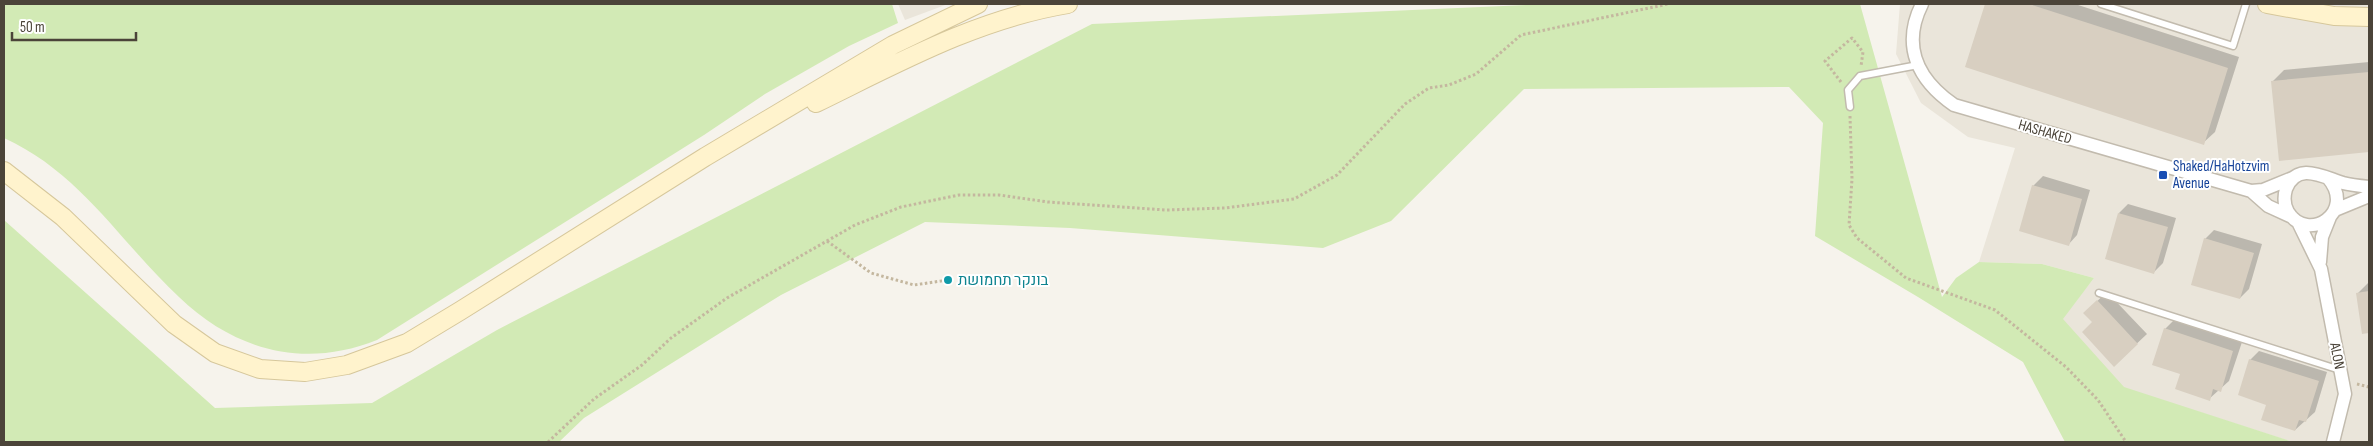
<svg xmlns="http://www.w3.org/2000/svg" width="2373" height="446" viewBox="0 0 2373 446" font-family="'Sofia Sans Condensed',Heebo,sans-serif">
  <rect width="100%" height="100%" fill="#f6f3ec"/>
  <path fill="#eae5da" d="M898 4H948L905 20Z
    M1900 4H2369V442H2293L2124 388 2062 319 2094 278 2042 264 1979 262 2015 148 1968 137 1921 103 1896 54Z"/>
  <path fill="#d2eab5" d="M4 4H892L898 23 849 46 765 94 704 135 377 340C305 369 235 351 179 297 120 242 81 173 4 138Z
    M1546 4H1860L1942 297 1956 278 1979 262 2042 264 2094 278 2063 319 2124 387 2293 442H2065L2023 362 1918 297 1815 236 1823 123 1789 87 1524 89 1391 221 1323 248 1070 228 925 222 781 295 584 418 559 442H4V220L215 408 372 403 497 330 1092 24Z"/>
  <path fill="#0003" d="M1986 4H2075L2239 57 2215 132 2203 143 1966 66Z
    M2369 62V151L2280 160 2272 82 2284 70Z
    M2043 176 2090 190 2077 235 2068 245 2033 186Z
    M2128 204 2176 218 2163 263 2154 272 2119 213Z
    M2214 230 2262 244 2249 289 2240 298 2205 239Z
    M2369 282V332L2363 333 2358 293Z
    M2107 292 2147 334 2114 365 2093 322 2094 304Z
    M2174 320 2242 342 2229 381 2209 399 2182 373 2165 329Z
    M2259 351 2327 372 2315 412 2295 430 2267 404 2250 360Z"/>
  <path fill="#d8cfc1" d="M1985 4H2029L2228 68 2204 145 1965 67Z
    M2369 72V152L2279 161 2271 81Z
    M2032 185 2082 199 2069 246 2019 231Z
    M2118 213 2168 227 2154 274 2105 259Z
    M2204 238 2254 253 2240 299 2191 285Z
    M2369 291V333L2362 334 2356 293Z
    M2097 300 2138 344 2114 367 2082 332 2092 322 2083 313Z
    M2164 328 2233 351 2221 392 2213 389 2210 401 2175 389 2180 374 2152 365Z
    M2249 359 2319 381 2306 422 2299 420 2295 431 2261 420 2266 405 2238 395Z"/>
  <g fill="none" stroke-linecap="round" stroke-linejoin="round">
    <defs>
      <path id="lane" d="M2101 4 2233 46 2246 4
        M1850 107 1848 90 1860 76 1918 65
        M2099 293 2340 370"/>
      <path id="street" d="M1922 4C1901 46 1918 80 1954 105L2251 191 2263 190 2295 177
        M2328 178C2357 212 2308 244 2288 212 2284 205 2284 196 2286 189 2297 161 2323 177 2343 183 2351 185 2360 186 2369 187
        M2251 191 2268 206 2292 217
        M2335 210 2369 196
        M2298 222 2321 269 2345 394 2333 442
        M2320 262 2322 237 2330 217"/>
      <path id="secondary" d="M2267 4 2334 16 2369 17
        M816 103C898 63 977 19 1068 4
        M4 171 63 217 174 324 215 353 260 369 305 372 347 365 407 343 460 311 705 157 893 45 978 4"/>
    </defs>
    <use href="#lane" stroke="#c2bbae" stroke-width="9"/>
    <use href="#street" stroke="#c2bbae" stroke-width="15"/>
    <use href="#secondary" stroke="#d6c79b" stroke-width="20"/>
    <path stroke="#c4b79f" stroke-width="3" stroke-dasharray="2.5 2.5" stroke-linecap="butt" d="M1841 82 1825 61 1852 38 1863 52 1861 66
      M1850 116 1852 179 1849 225 1857 238 1906 278 1995 310 2066 367 2098 400 2126 442
      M827 241 871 273 914 285 948 280
      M2357 384 2369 387
      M548 442 594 399 642 365 671 338 727 298 855 225 901 207 959 195H999L1048 202 1166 210 1225 208 1294 199 1337 175 1405 104 1429 88 1449 85 1476 74 1521 35 1668 4"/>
    <use href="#lane" stroke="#fff" stroke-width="6"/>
    <use href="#street" stroke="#fff" stroke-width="12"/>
    <use href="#secondary" stroke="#fff3cd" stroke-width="18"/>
  </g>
  <rect fill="#1a4fb4" stroke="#fff" stroke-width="2" x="2158" y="170" width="10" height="10" rx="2.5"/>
  <circle fill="#0f9aa8" stroke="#fff" stroke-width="2" cx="948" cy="280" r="5"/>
  <g text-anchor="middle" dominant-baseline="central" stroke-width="4" stroke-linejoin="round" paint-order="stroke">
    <g font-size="15" fill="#4b4439" stroke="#fff">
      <text transform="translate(2045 132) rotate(16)">HASHAKED</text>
      <text transform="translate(2337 356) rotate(79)">ALON</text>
    </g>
    <g font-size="15" fill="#164399" stroke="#fff" text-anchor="start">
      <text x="2173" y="166">Shaked/HaHotzvim<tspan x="2173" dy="17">Avenue</tspan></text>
    </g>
    <g font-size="15" fill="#0d838f" stroke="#fff" text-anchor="start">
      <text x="958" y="280">בונקר תחמושת</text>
    </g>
  </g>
  <rect width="2373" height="446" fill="none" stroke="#4b4439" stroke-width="10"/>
  <path d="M12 32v8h124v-8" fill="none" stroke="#4b4439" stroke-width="2.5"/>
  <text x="20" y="32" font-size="15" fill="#4b4439" stroke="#ffffff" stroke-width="4" paint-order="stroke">50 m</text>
</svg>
